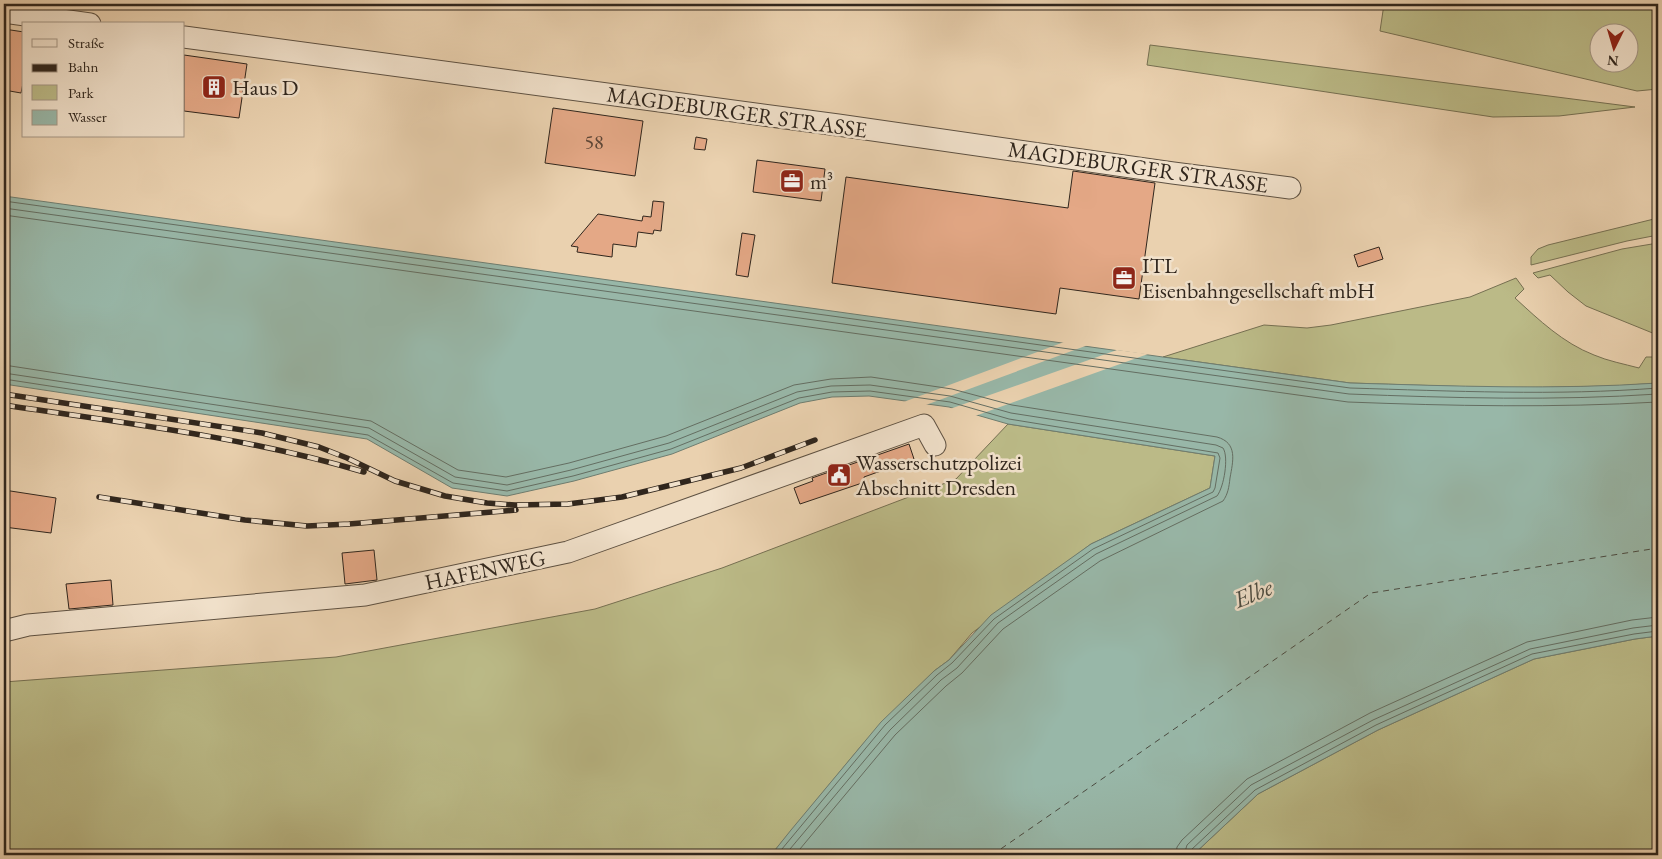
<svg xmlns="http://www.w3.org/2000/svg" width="1662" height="859" viewBox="0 0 1662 859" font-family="'EB Garamond',serif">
  <rect width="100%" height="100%" fill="#ead1af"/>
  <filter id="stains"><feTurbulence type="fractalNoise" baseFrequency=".004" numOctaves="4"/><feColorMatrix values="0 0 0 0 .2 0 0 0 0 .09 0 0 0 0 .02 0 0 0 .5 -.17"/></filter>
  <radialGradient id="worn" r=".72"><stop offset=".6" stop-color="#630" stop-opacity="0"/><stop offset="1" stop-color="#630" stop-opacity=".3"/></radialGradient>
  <path fill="#bbba87" stroke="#767052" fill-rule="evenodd" d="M1384 4H1658V89L1637 91 1380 31ZM1630 32V62H1600V32Z
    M1150 45 1635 107 1559 116 1493 117 1147 65Z
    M1658 218V235L1627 241 1531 265V257L1538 249 1548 245Z
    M1658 243V339H1655V334L1586 306 1568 292 1550 275 1538 278 1533 273 1622 249Z
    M1516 278 1524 289 1515 298C1539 320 1563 343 1594 355 1608 361 1624 364 1639 368L1646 357H1658V383L1615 386 1507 388 1350 383 1163 357 1264 325 1307 328 1331 325 1470 297Z
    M1008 424 1215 456 1210 488 1091 544 972 633 949 660 934 671 862 745 771 855H4V682L336 657 595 609 722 568 956 479Z
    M1658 636V855H1193L1258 794 1378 730 1534 659 1635 639Z"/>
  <path fill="#98b7a8" stroke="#6e7d70" d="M4 196 1350 383C1453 386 1555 390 1658 383V636L1635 639 1534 659 1378 730 1258 794 1193 855H771L791 830 881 722 934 671 949 660 991 615 1091 544 1210 488 1215 456 1008 424 949 407 869 396 832 397 800 403 672 454 574 481 507 496 452 488 367 439 4 384Z"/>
  <path fill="#ead1af" d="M1064 342 1088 345 923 406 901 403Z
    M1117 350 1148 354 975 416 947 410Z"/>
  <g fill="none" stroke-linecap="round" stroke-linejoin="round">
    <path stroke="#646e62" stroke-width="1" d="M4 201 1350 388C1452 391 1556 396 1658 388
      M4 208 1349 394C1452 398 1555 401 1658 394
      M4 215 1348 402C1452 406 1555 408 1658 402
      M4 365 371 421 458 470 506 477 569 463 666 436 794 385 831 379 871 377 952 389 1012 405 1217 437C1238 443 1233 461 1230 478 1229 487 1228 494 1223 501L1100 561 1003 629 962 673 946 686 895 735 795 855
      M4 373 369 428 455 477 507 485 571 470 669 443 797 392 831 386 870 385 950 396 1011 413 1216 445 1223 448C1229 457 1224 487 1217 496L1096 554 998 623 957 668 941 680 890 730 785 855
      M4 379 368 435 453 483 507 491 573 476 671 449 799 398 832 392 870 391 950 402 1009 419 1218 453 1220 458 1215 488 1213 492 1093 549 994 619 952 663 937 675 885 725 777 855
      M1176 855 1177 847 1182 840 1247 779 1370 713 1527 642 1632 620 1658 617
      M1184 855 1187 845 1251 785 1373 720 1530 649 1633 628 1658 625
      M1190 855 1191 850 1255 790 1376 725 1532 654 1634 634 1658 631"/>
    <path stroke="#4a4a40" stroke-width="1" stroke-dasharray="6 5" stroke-linecap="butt" d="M992 855 1371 593 1658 548"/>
  </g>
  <path fill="#e4a886" stroke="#30261d" d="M4 29 24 32V78L21 93 4 90Z
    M184 55 247 64 239 118 184 111Z
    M553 108 643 121 635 176 545 163Z
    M696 137 707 139 705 150 694 149Z
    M757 160 825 169 821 201 753 192Z
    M1073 171 1155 183 1139 299 1060 288 1056 314 832 283 846 177 1068 208Z
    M653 201 664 202 661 231 654 230 653 234 638 232 636 247 613 244 612 257 577 252 578 247 571 246 598 214 642 221 643 216 651 217Z
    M742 233 755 235 748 277 736 275Z
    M1379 247 1383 259 1358 267 1354 255Z
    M909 444 914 459 864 477 865 482 800 504 794 488 813 481 812 478Z
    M4 490 56 498 51 533 4 527Z
    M374 550 377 580 345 584 342 553Z
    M111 580 113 605 69 609 66 584Z"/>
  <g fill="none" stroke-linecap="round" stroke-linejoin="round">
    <defs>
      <path id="minor" d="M4 12 90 24
        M184 37 838 125 1173 173 1290 188
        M4 631 28 625 365 595 568 552 924 425 935 445"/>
    </defs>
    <use href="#minor" stroke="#5e5142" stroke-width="23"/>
    <use href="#minor" stroke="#f1e1cb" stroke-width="21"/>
    <defs>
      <path id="rail" d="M4 394 262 433 319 447 347 458 395 481 445 496 487 503 515 505 568 504 622 497 741 468 815 440
        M4 405C124 423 246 437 364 472
        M99 497 245 520 307 526 349 524 516 510"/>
    </defs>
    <use href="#rail" stroke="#30261d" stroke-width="5.5"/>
    <use href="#rail" stroke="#f1e1cb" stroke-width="4" stroke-dasharray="11" stroke-linecap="butt"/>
  </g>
  <defs>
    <symbol id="building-square" viewBox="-11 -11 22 22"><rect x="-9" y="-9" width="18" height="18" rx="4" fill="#8f2418" stroke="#f1e1cb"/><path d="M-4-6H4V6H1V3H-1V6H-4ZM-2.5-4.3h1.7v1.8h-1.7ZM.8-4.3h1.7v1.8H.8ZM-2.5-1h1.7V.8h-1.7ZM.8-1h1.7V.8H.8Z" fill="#fff"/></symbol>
    <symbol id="office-square" viewBox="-11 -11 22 22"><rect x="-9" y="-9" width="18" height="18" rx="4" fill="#8f2418" stroke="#f1e1cb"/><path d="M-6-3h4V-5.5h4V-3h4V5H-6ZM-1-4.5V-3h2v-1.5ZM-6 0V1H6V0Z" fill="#fff"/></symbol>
    <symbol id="civic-square" viewBox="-11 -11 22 22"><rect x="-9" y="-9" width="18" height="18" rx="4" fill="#8f2418" stroke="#f1e1cb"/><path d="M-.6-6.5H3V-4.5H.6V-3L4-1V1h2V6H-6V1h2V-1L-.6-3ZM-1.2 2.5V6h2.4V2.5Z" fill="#fff"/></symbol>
  </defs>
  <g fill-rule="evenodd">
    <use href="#building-square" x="200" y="73" width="28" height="28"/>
    <use href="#office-square" x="778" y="167" width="28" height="28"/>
    <use href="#office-square" x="1110" y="264" width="28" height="28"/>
    <use href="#civic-square" x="825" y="461" width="28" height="28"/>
  </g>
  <g text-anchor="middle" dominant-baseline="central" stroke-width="5" stroke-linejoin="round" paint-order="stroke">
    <g font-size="20" fill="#5d4637">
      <text x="594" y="142">58</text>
    </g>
    <g font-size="22" fill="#30261d" stroke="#f1e1cb" text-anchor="start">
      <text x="232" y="87">Haus D</text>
      <text x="810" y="181">m³</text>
      <text x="1142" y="265">ITL<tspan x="1142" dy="25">Eisenbahngesellschaft mbH</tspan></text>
      <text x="856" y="462">Wasserschutzpolizei<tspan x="856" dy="25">Abschnitt Dresden</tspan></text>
    </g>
    <g font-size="22" fill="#30261d" stroke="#f1e1cb">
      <text transform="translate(737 112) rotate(8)">MAGDEBURGER STRASSE</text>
      <text transform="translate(1138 167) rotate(8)">MAGDEBURGER STRASSE</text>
      <text transform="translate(485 570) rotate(-12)">HAFENWEG</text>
    </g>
    <g font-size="24" font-style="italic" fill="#4a4a40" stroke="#f1e1cb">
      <text transform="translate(1253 593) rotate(-22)">Elbe</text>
    </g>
  </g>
  <rect width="1662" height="859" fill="none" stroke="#ead1af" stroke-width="20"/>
  <rect x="5" y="5" width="1652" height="849" fill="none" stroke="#30261d" stroke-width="2.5"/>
  <rect x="10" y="10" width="1642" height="839" fill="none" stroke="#30261d"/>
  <rect x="22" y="22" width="162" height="115" fill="#f1e1cb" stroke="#a49685"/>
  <rect x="32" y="39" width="25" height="8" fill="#f1e1cb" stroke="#a49685"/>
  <text x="68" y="48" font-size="15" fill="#30261d">Straße</text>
  <rect x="32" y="64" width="25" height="8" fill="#30261d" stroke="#a49685"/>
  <text x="68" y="72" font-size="15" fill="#30261d">Bahn</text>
  <rect x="32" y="85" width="25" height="15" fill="#bbba87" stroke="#a49685"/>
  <text x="68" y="98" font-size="15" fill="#30261d">Park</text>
  <rect x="32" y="110" width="25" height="15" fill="#98b7a8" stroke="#a49685"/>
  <text x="68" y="122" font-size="15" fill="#30261d">Wasser</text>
  <g transform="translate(1614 48) rotate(185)"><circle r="24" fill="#f1e1cb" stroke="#a49685"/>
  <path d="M0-4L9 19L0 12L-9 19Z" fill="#8f2418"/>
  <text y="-8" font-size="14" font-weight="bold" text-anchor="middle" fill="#30261d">N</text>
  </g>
  <rect width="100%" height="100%" filter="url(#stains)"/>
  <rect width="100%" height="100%" fill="url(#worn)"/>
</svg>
